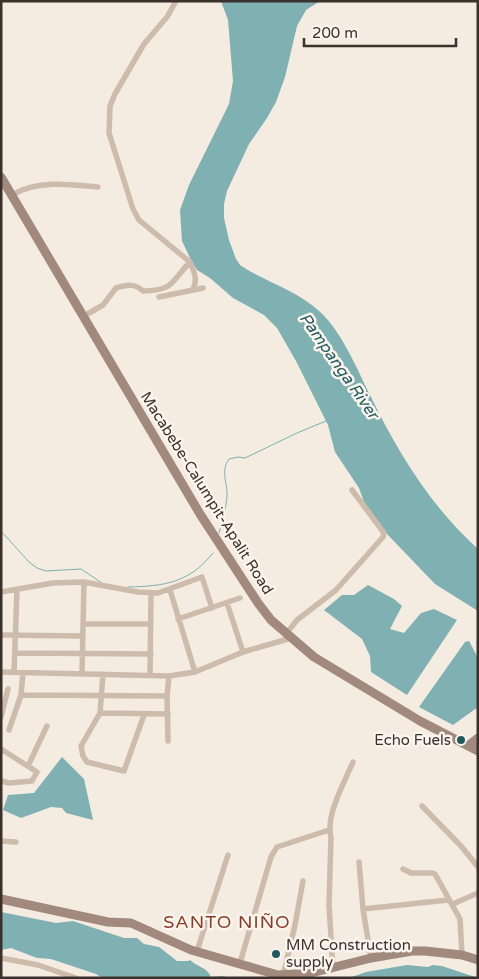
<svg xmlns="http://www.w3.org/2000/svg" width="479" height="979" viewBox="0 0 479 979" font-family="'Varela Round',sans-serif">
  <rect width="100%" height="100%" fill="#f4ebe1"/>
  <path fill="#7fb0b2" d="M221 1H320L306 10 297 26 285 77 276 102 267 118 249 144 227 191 224 204V218L229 240 236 259 240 265C265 282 297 290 319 311 341 330 357 369 370 395 397 451 431 507 478 549V611L435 584 388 535 364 502 359 488 335 452 328 425 296 361 277 328 264 315 233 298 210 278 197 270 190 258 182 241 180 210 189 185 229 104 233 81 228 20Z
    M368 585 394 599 402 606 390 629 404 633 421 613 434 609 457 620 407 695 371 672 370 656 362 639 324 610 342 595H354Z
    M469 641 478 658V707L453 725 419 707 465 642Z
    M62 757 84 779 93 820 66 813 62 808 51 807 21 818 3 810 8 795 34 793Z
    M1 912 56 923 73 921 124 938H137L144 944 159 947 177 961H188L190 960C197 967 207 967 211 977L222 976 232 978H103L96 974 51 959 37 958 11 948 1 950Z
    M407 965 428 967 433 965 442 966 478 978H349L366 972Z"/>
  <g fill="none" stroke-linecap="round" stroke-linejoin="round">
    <path stroke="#7fb0b2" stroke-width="1" d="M1 531 29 562 37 568 46 571 81 569 102 583
      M219 533C222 521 226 509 227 497 228 484 220 471 229 459L238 457 245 458 297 433 326 421
      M128 587C165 586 189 583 213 553"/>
    <path stroke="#cdbbac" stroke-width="5.5" d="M12 195C37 180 70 184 98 187
      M190 262C194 271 198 280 193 289
      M159 297 203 288
      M84 316 103 305 116 288C126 285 135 283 143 291 174 290 170 283 190 262L139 220 133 209 109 133 110 106 115 94 144 44 167 17 176 1
      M170 590 195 672
      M1 592 53 583 84 582 138 592 158 593 202 577 212 608
      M227 603 243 652
      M178 619 240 598
      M83 624H151
      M286 634 297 620 336 590 383 537 384 533 352 490
      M1 635 83 636
      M16 653 151 654
      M1 672 169 676 195 672 243 652 291 638
      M14 673 17 590
      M82 673 84 582
      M103 674 100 713 81 746 83 756 87 762 124 771 144 715
      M150 675 151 593
      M21 695 167 696
      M100 713 168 714
      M1 717 8 689
      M9 730 21 695 23 673
      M168 741 167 696 169 676
      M1 749 37 772 32 781 9 783 1 781
      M28 766 47 726
      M422 806 461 846 478 867
      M1 841 16 842
      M359 862 363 909 371 958
      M403 869 411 873H432L435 874 460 919 462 955
      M453 904 478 893
      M363 909 448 900
      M197 951 228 855
      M1 958 38 965 76 978
      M240 963 271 857 277 847 329 830
      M333 968 329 905 331 837C325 816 345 781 353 762
      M283 976 295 925 303 881"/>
    <path stroke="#a18a7d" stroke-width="9" d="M1 177 200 514 258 603 271 620 314 657 420 721 478 751
      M469 745 478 738
      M1 899 108 922 131 923 191 950 278 975 311 973 371 958 412 951H425L462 955 478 960"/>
  </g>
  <g fill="#1f5a5e" stroke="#fbf5ee" stroke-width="2">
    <circle cx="461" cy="740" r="5"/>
    <circle cx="276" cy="954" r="5"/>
  </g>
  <g text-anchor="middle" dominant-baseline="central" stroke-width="5" stroke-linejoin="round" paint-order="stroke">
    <g font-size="15" fill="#3b302b" stroke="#fbf5ee">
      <text transform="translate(207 493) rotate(58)">Macabebe-Calumpit-Apalit Road</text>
    </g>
    <g font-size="15" fill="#3b302b" stroke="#fbf5ee" text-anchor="end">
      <text x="451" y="740">Echo Fuels</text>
      <text x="286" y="945" text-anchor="start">MM Construction<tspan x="286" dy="17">supply</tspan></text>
    </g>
    <g font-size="16" font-style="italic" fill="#1f5a5e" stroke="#fbf5ee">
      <text transform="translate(339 366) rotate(55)">Pampanga River</text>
    </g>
    <g font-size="18" letter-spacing="1" fill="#8c3b22" stroke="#fbf5ee">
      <text x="227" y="922">SANTO NIÑO</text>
    </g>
  </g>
  <rect width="479" height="979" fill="none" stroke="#3b302b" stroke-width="5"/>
  <path d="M304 38v8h152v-8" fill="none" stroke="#3b302b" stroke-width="2.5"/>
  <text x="312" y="38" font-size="15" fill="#3b302b" stroke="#fbf5ee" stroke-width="4" paint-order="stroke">200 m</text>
</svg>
